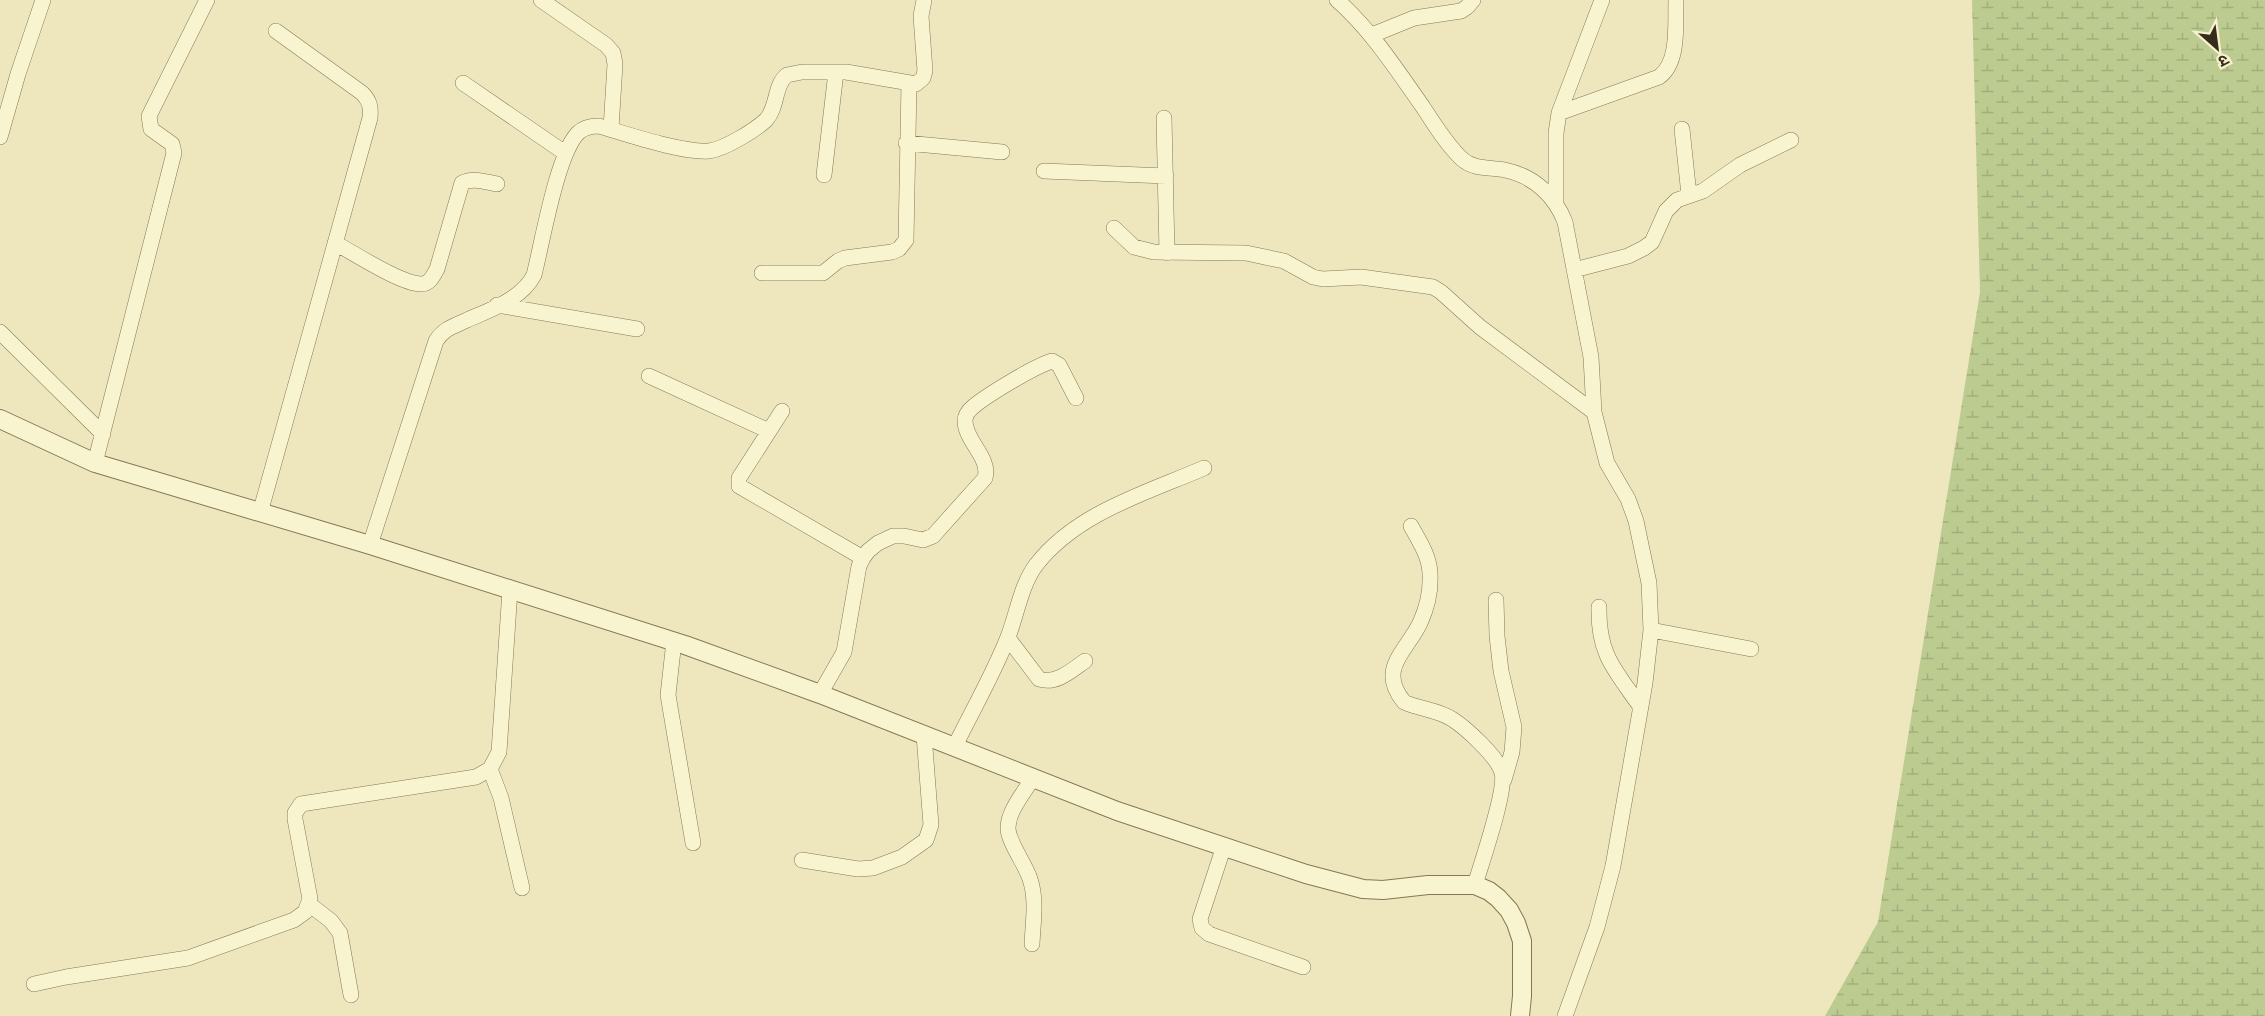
<svg xmlns="http://www.w3.org/2000/svg" width="2265" height="1016" viewBox="0 0 2265 1016" font-family="Bitter,'Noto Sans Devanagari',serif">
  <defs>
    <pattern id="wetland-marsh" width="20" height="14" patternUnits="userSpaceOnUse" patternTransform="scale(1.5)"><rect width="20" height="14" fill="#bccc91"/><path d="M1 5h8M5 5V1M11 12h8M15 12V8" fill="none" stroke="#a2af7c"/></pattern>
  </defs>
  <rect width="100%" height="100%" fill="#eee7bd"/>
  <path fill="url(#wetland-marsh)" d="M1972 0H2265V1016H1825L1878 922 1980 292Z"/>
  <g fill="none" stroke-linecap="round" stroke-linejoin="round">
    <defs>
      <path id="minor" d="M541 0 606 45 613 53 615 64 611 129
        M1337 0C1372 31 1396 69 1423 107 1434 124 1447 145 1462 159 1474 170 1490 167 1505 170 1534 176 1555 196 1565 222L1591 357 1594 412 1607 463 1628 499 1636 521 1649 583 1651 630 1645 683 1613 866 1597 927 1565 1016
        M1372 35 1414 18 1461 11 1467 7 1473 0
        M463 83 565 153
        M1559 113 1659 77C1680 62 1675 23 1676 0
        M1164 118 1167 253
        M1682 129 1689 195
        M0 137 18 74 43 0
        M906 143 1002 152
        M1044 171 1166 176
        M824 175 836 72
        M1556 201V133L1559 113 1602 0
        M1114 228 1134 247 1154 252 1246 253 1284 261 1313 277 1323 279 1361 277 1433 287 1441 292 1480 327 1594 412
        M335 243C354 253 401 284 421 284 430 284 433 276 437 269L462 183C473 177 485 182 497 184
        M1574 270 1628 256 1644 248 1652 242 1666 211 1677 200 1703 191 1740 165 1791 140
        M762 273H823L838 261 845 258 892 252 899 249 906 240 909 84
        M497 305 637 329
        M0 332 103 434
        M649 376 769 431
        M782 411 739 478V486L863 558
        M95 463 174 153 172 144 151 129 149 116 207 0
        M260 513 370 118C371 107 370 101 362 93L276 31
        M1411 526C1419 541 1429 555 1430 573 1431 590 1427 608 1420 623 1406 652 1377 669 1404 702 1419 709 1438 710 1452 719 1466 728 1498 757 1502 773 1507 790 1481 864 1475 885
        M370 545 436 341C443 329 454 326 467 320 490 310 522 299 534 275 542 244 557 154 578 133 584 127 591 126 599 126 627 134 682 153 709 151 724 149 754 131 766 120 778 107 774 85 787 75L802 72H846L916 84 923 78 925 71 921 16 924 0
        M1496 600 1497 636 1501 671 1514 727 1512 752 1504 780
        M1599 607C1598 654 1614 669 1640 706
        M1651 630 1751 649
        M1008 638 1039 679C1056 685 1072 670 1085 661
        M674 641 668 695 693 843
        M820 694 844 652 859 566 863 558 868 551 878 543 893 536H904L923 540 933 536 985 478C991 458 965 441 965 421 965 415 969 410 974 406 989 394 1035 366 1052 361L1059 365 1076 398
        M954 748C972 711 993 675 1008 637 1017 614 1021 585 1036 565 1076 513 1146 493 1204 468
        M490 769 501 798 522 888
        M1032 779C1024 793 1008 811 1008 828 1008 842 1026 865 1030 879 1037 900 1033 922 1032 944
        M1224 846 1200 919 1202 928 1209 934 1303 967
        M802 860 858 869 873 868 902 857 926 840 931 825 924 735
        M309 904 331 921 340 933 351 995
        M34 984 66 977 188 958 294 920 305 912 310 899 295 819V813L301 804 476 777 490 769 499 752 510 590"/>
      <path id="tertiary" d="M0 419 95 463 370 545 685 645 820 694 1117 811 1306 874 1363 889 1383 890 1428 885H1475L1489 891 1498 898 1509 910 1516 923 1522 941V996L1520 1016"/>
    </defs>
    <use href="#minor" stroke="#867756" stroke-width="16"/>
    <use href="#tertiary" stroke="#867756" stroke-width="20"/>
    <use href="#minor" stroke="#f9f4d0" stroke-width="15"/>
    <use href="#tertiary" stroke="#f9f4d0" stroke-width="18"/>
  </g>
  <g transform="translate(2217 48) rotate(152)" stroke="#f6f0cc" stroke-width="4.5" paint-order="stroke">
  <path d="M0-4.5L10 22L0 15L-10 22Z" fill="#352c1b"/>
  <text y="-9" font-size="16" font-weight="bold" text-anchor="middle" fill="#352c1b">उ</text>
  </g>
</svg>
